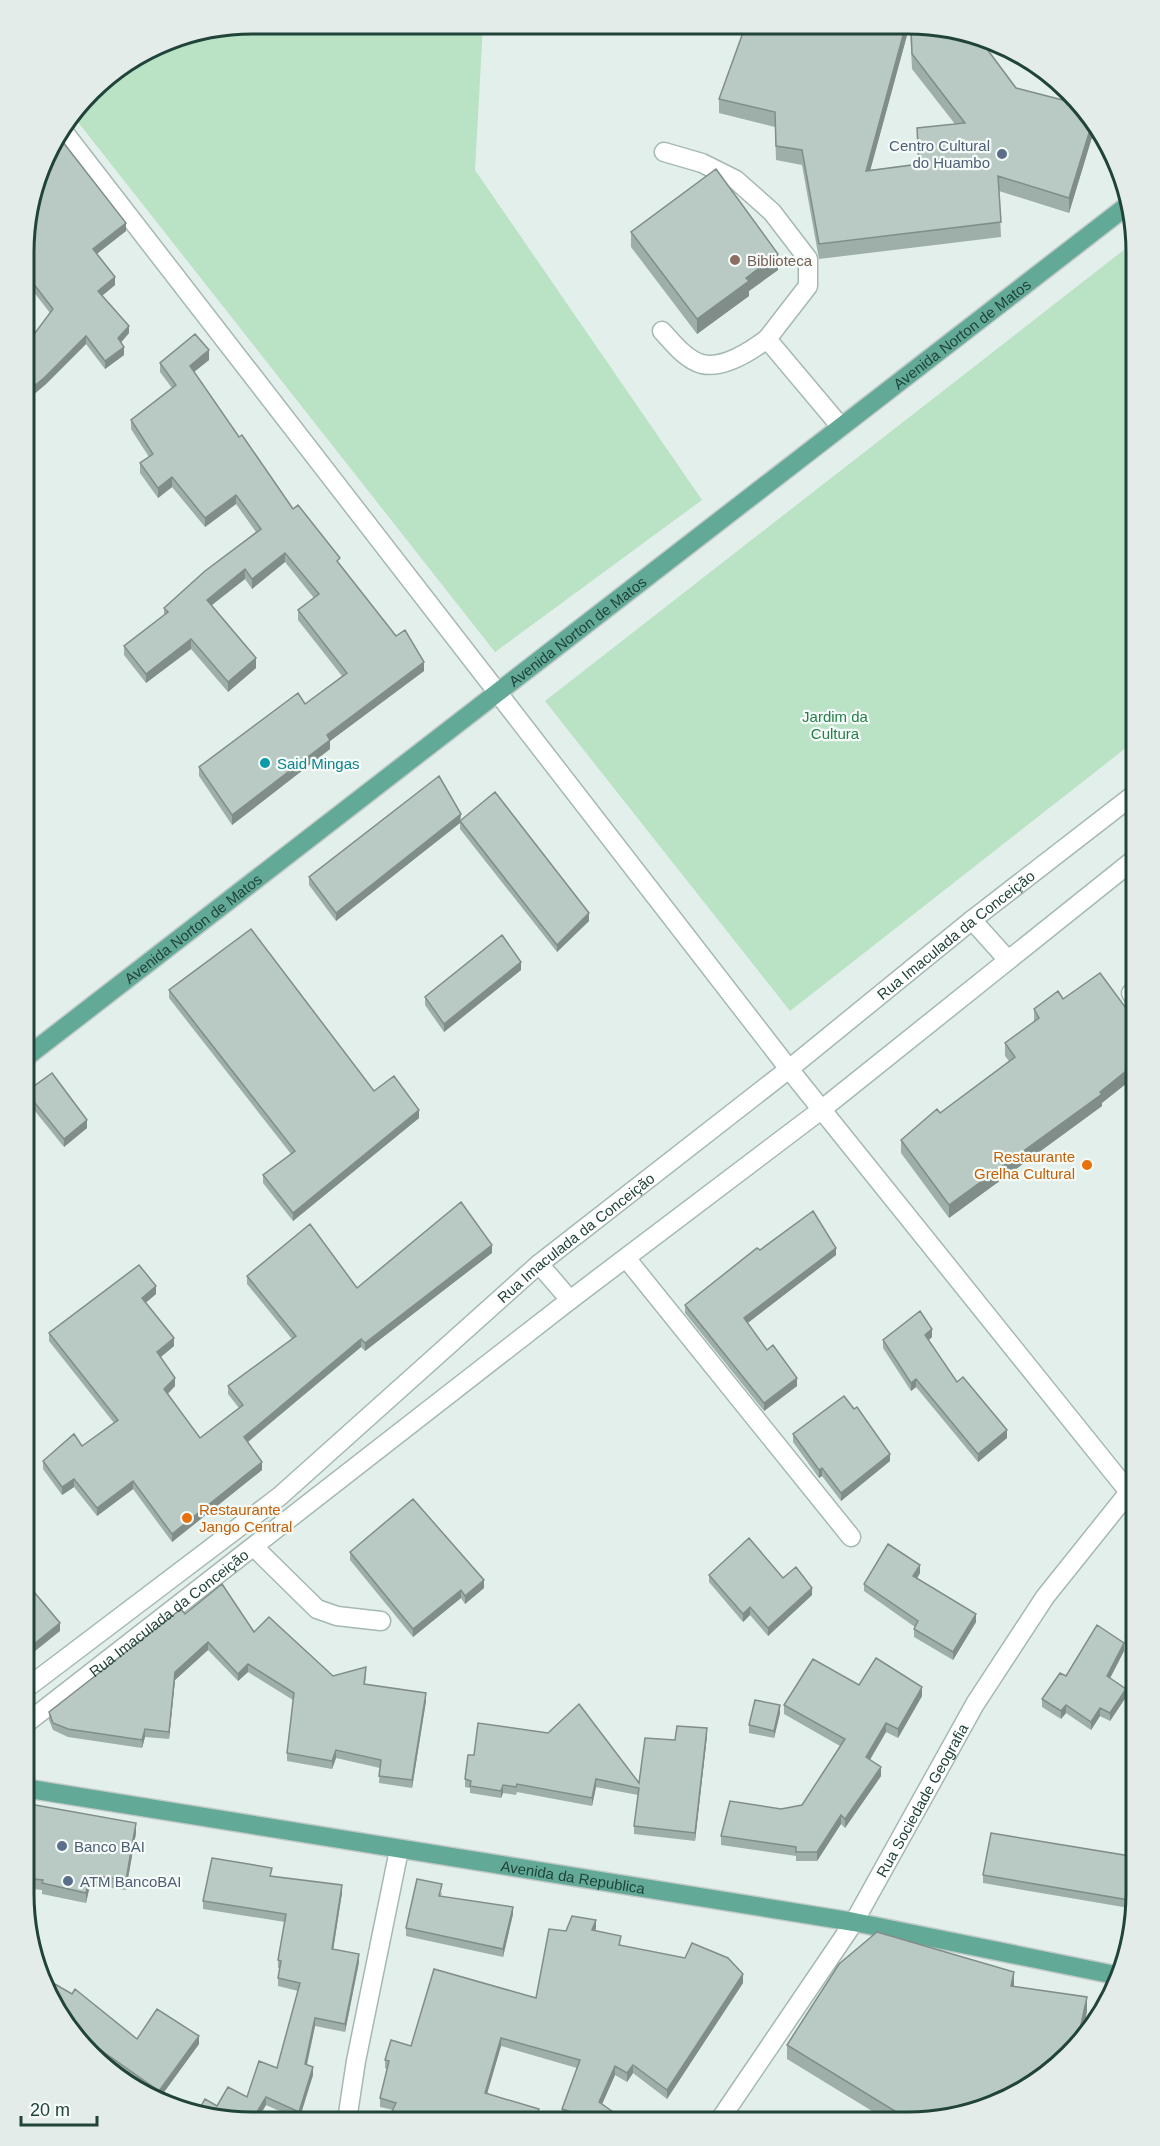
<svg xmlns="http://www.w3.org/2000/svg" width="1160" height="2146" viewBox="0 0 1160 2146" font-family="Arial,sans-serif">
  <rect width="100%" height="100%" fill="#e3efea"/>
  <path fill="#bae2c5" d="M253 24 483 25 475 170 702 500 495 652 74 117 102 81 166 41Z
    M1134 242 1136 740 790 1011 545 701Z"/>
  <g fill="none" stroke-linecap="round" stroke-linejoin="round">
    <defs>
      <g id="minor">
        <path d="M63 131 789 1069 1129 1492"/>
        <path d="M664 152 702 163 736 180 772 212 808 259V286L767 339 841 427"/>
        <path d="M662 331C672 342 686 360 702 364 723 369 751 351 767 339"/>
        <path d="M972 920 1008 960"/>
        <path d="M1131 993 1136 1000"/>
        <path d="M626 1258 851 1537"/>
        <path d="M539 1264 570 1300"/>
        <path d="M254 1547 317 1609 337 1616 381 1621"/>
        <path id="s1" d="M24 1690 280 1496 539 1264 789 1069 972 920 1136 793"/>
        <path id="s2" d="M24 1725 570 1300 821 1110 1136 858"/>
        <path d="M347 2120 356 2061 399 1850"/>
        <path id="s3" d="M719 2121 854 1922 975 1704 1045 1597 1129 1492 1136 1487"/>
      </g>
      <g id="major">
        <path id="s4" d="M25 1058 1128 205"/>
        <path id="s5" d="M24 1788 854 1922 1120 1976"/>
      </g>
    </defs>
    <use href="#minor" stroke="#a5b8b2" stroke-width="21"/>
    <use href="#major" stroke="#c1cac8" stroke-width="21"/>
    <use href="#minor" stroke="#fff" stroke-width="18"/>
    <use href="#major" stroke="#62aa97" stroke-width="18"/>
  </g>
  <path fill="#9eaea8" d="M745 27 909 28 870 170 918 164 917 128 955 124 912 69 910 28H952L1016 88 1078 104 1096 124 1069 213 999 191 1001 237 819 259 802 165 776 160 775 127 719 113V99Z
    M26 223 126 231 96 254 115 285 102 296 129 333 121 342 124 355 105 369 86 344 45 385 50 313 26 282Z
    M631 232 778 270 749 291V296L697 334 631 247Z
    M209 360 194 372 239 437 293 509 340 565 424 671 330 741V749L232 825 199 776V767L305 704 342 676 298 620V610L314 598 285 562 252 589 245 579 211 605 256 668 228 692 191 649 146 683 124 655V646L164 615V608L256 532 236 504 205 527 172 487 158 498 140 473V463L149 457 131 429V420L172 388 160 372V363Z
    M461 820 589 921 557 952 460 829V823L336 921 309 885V877Z
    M521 970 444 1032 425 1005V997Z
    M169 990 374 1091 419 1118 293 1221 263 1183V1175L291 1154 169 998Z
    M1034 1009 1102 1103V1106L949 1218 901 1153V1140L940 1113 1009 1061 1005 1056V1043L1034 1022Z
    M26 1092 87 1128 64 1147 26 1100Z
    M760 1250 836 1255 747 1323 767 1350 797 1386 764 1411 685 1313V1305Z
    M492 1253 365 1351 361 1347 248 1442 262 1470 172 1542 133 1489 97 1516 74 1487 62 1495 43 1469V1461L82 1446 114 1423 49 1341V1333L156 1294 145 1303 174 1346 161 1357 175 1386 168 1394 200 1438 239 1408 228 1394V1386L292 1339 247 1284V1276L357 1288Z
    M932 1337 929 1340 957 1382 1007 1438 978 1462 916 1387 911 1391 883 1348V1340Z
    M793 1434 890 1461 841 1501 822 1476 819 1478 793 1442Z
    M1136 1537V1551L1132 1547V1539Z
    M350 1552 484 1588 465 1604 461 1598 413 1637 350 1560Z
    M920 1573 917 1579 976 1622 953 1660 914 1637V1629L915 1627 864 1591V1584Z
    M709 1575 783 1578 812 1595 768 1636 750 1615 743 1622 709 1582Z
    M185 1614 254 1632 333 1676 366 1675 365 1685 426 1701 412 1788 379 1783 380 1768 336 1758 332 1769 287 1761V1753L293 1700 248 1672 238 1681 208 1650 175 1680 169 1739 145 1737 142 1748 68 1737 53 1730 49 1720V1712Z
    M1124 1651 1110 1678 1126 1697 1110 1721 1100 1716 1091 1730 1066 1713 1061 1719 1042 1707V1699L1066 1676Z
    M859 1685 922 1696 898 1738 886 1732 870 1760 881 1776 845 1828 841 1824 817 1861H796V1856L721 1845V1836L781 1809 802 1805 840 1746 784 1714V1705Z
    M780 1713 774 1738 749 1733V1725Z
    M707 1736 695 1841 634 1834V1826L638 1795 596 1787 592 1806 517 1792 516 1795 503 1793 501 1798 470 1793V1788L465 1787V1779L468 1755 639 1783 675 1740Z
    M24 1803 136 1833 126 1890 90 1885 86 1903 42 1894V1890L24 1888Z
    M1136 1857 1135 1909 983 1883V1875Z
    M272 1876 342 1893 333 1950 359 1962 345 2032 315 2026 307 2065 313 2075 299 2120 266 2105 257 2120H223L217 2106 247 2097 277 2068 298 1991 278 1986V1978L280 1968H278V1960L285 1922 203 1909V1901Z
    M442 1892 441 1896 513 1914 503 1957 406 1936V1928Z
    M596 1928 595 1931 621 1945 743 1983 667 2099 633 2073 627 2082 615 2075 602 2104 626 2121H573L562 2117V2109L577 2068 501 2046 487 2093 539 2117 393 2110 380 2107V2098L387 2069 385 2068V2060L411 2046 536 1998 566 1931Z
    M1014 1987 1087 2011 1081 2040 1035 2083 981 2110 907 2122H890L787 2059V2045Z
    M63 2021 137 2039 199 2044 159 2099 95 2054Z"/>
  <path fill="#818d88" d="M905 28H909L866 186V171Z
    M1093 120 1096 124 1069 213V198Z
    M126 223V231L93 257V249Z
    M778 254V270L749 291V296L697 334V319L746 278Z
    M115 277V285L98 299V291Z
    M129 326V333L118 346V338Z
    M86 336V344L45 385 26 401V393Z
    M124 347V355L105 369V361Z
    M209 350V360L190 375V366Z
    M32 436V443L26 448V440Z
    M172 477V487L158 498V488Z
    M236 495V504L205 527V518Z
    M285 553V562L252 589V579Z
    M245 569V579L207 609V600Z
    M191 639V649L146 683V674Z
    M256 658V668L228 692V682Z
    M424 662V671L330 741V749L232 825V815L327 735Z
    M461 814 460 823 336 921V913Z
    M589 913V921L557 952V945Z
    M521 962V970L444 1032V1024Z
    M1136 1063V1076L1102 1103V1106L949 1218V1205L1100 1092Z
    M419 1110V1118L293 1221V1213Z
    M87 1120V1128L64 1147V1139Z
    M492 1245V1253L365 1351V1343Z
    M836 1248V1255L744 1326V1318Z
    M156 1286V1294L142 1306V1298Z
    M932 1329V1337L925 1343V1335Z
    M174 1338V1346L157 1360V1352Z
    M361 1339V1347L244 1445V1437Z
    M175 1378V1386L164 1397V1389Z
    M797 1378V1386L764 1411V1403Z
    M916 1379V1387L911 1391V1383Z
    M1007 1430V1438L978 1462V1454Z
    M890 1454V1461L841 1501V1493Z
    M262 1462V1470L172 1542V1534Z
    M822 1468V1476L819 1478V1470Z
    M74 1479V1487L62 1495V1487Z
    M133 1481V1489L97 1516V1508Z
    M920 1565V1573L913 1584V1576Z
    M484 1580V1588L465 1604V1596Z
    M812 1588V1595L768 1636V1628Z
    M461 1590V1598L413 1637V1629Z
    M750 1607V1615L743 1622V1614Z
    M976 1614V1622L953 1660V1652Z
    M60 1623V1631L24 1660V1652Z
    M208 1642V1650L175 1680 169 1739V1732L175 1672Z
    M1124 1643V1651L1107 1684V1676Z
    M248 1664V1672L238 1681V1674Z
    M922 1687V1696L898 1738V1729Z
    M1126 1689V1697L1110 1721V1713Z
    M426 1693V1701L412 1788V1780Z
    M780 1705V1713L774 1738V1731Z
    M1066 1705V1713L1061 1719V1711Z
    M1100 1708V1716L1091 1730V1722Z
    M886 1723V1732L866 1766V1757Z
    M707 1728V1736L695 1841V1833Z
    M145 1729V1737L142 1748V1740Z
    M336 1750V1758L332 1769V1761Z
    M881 1767V1776L845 1828V1819Z
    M596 1779V1787L592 1806V1798Z
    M503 1785V1793L501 1798V1791Z
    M841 1815V1824L817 1861V1852Z
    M136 1823V1833L126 1890V1880Z
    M90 1875V1885L86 1903V1893Z
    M342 1885V1893L332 1957V1949Z
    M513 1907V1914L503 1957V1949Z
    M596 1920V1928L592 1939V1930Z
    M359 1954V1962L345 2032V2024Z
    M1014 1972V1986L1011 2000V1986Z
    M743 1974V1983L667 2099V2090Z
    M1087 1997V2011L1081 2040 1077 2043Z
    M315 2018V2026L305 2072V2064Z
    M199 2036V2044L159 2099V2091Z
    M501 2038V2046L485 2101V2093Z
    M95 2046V2055L92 2052Z
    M633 2065V2073L627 2082V2073Z
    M615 2066V2075L599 2111V2102Z
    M313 2067V2075L299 2120V2112Z
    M266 2097V2105L257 2120H252Z
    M539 2109V2117L537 2121H534Z"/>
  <path fill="#b8cac3" stroke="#818d88" stroke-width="1.5" d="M745 27 905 28 866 171 919 164 917 128 965 123 912 54 911 28H952L978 37 1016 88 1078 104 1093 120 1069 198 998 176 1001 222 819 244 802 150 776 146 775 112 719 99Z
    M59 137 126 223 93 249 115 277 98 291 129 326 118 338 124 347 105 361 86 336 45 377 26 393V345L53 309 26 274V223L48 151Z
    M716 169 778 254 746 278 749 281 697 319 631 232Z
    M195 334 209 350 190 366 239 437 242 435 293 509 298 505 340 558 337 561 396 636 405 630 424 662 327 735 330 740 232 815 199 767 298 693 305 704 347 673 298 610 319 594 285 553 252 579 245 569 207 600 256 658 228 682 191 639 146 674 124 646 168 612 164 608 205 571 261 529 236 495 205 518 172 477 158 488 140 463 153 454 131 420 176 385 160 363Z
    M26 427 32 436 26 440Z
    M439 776 461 814 336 913 309 877Z
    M495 792 589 913 557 945 460 821Z
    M251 929 374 1091 394 1076 419 1110 293 1213 263 1175 295 1151 169 990Z
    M502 935 521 962 444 1024 425 997Z
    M1100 973 1134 1019 1136 1018V1063L1100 1092 1102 1094 949 1205 901 1140 937 1109 940 1113 1015 1057 1005 1043 1039 1018 1034 1009 1058 991 1063 999Z
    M52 1073 87 1120 64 1139 26 1092Z
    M461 1202 492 1245 365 1343 361 1339 244 1437 262 1462 172 1534 133 1481 97 1508 74 1479 62 1487 43 1461 74 1434 82 1446 118 1420 49 1333 139 1265 156 1286 142 1298 174 1338 157 1352 175 1378 164 1389 200 1438 243 1405 228 1386 296 1336 247 1276 310 1224 357 1288Z
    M813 1211 836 1248 744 1318 767 1350 773 1345 797 1378 764 1403 685 1305 757 1248 760 1250Z
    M920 1311 932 1329 925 1335 957 1382 963 1377 1007 1430 978 1454 916 1379 911 1383 883 1340Z
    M844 1396 854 1409 857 1407 890 1454 841 1493 822 1468 819 1470 793 1434Z
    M413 1499 484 1580 465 1596 461 1590 413 1629 350 1552Z
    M1136 1537V1543L1132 1539Z
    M749 1538 783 1578 796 1567 812 1588 768 1628 750 1607 743 1614 709 1575Z
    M888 1544 920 1565 913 1576 976 1614 953 1652 914 1629 918 1621 864 1584Z
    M24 1580 60 1623 24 1652Z
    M222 1584 254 1632 269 1617 333 1676 366 1667 364 1684 426 1693 412 1780 379 1776 381 1760 336 1750 332 1761 287 1753 294 1693 248 1664 238 1674 208 1642 175 1672 169 1732 145 1729 142 1740 68 1729 53 1723 49 1712 181 1609 185 1614Z
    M1097 1625 1124 1643 1107 1676 1126 1689 1110 1713 1100 1708 1091 1722 1066 1705 1061 1711 1042 1699 1060 1673 1066 1676Z
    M876 1658 922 1687 898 1729 886 1723 866 1757 881 1767 845 1819 841 1815 817 1852H796V1847L721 1836 730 1801 781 1809 802 1805 845 1739 784 1705 813 1659 859 1685Z
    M755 1700 780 1705 774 1731 749 1725Z
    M579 1704 639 1783 645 1738 675 1740 677 1726 707 1728 695 1833 634 1826 639 1788 596 1779 592 1798 517 1784 516 1787 503 1785 501 1791 470 1786 471 1781 465 1779 468 1755H474L478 1723 548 1733Z
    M24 1803 136 1823 126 1880 90 1875 86 1893 42 1883 43 1880 24 1878Z
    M991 1833 1136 1857 1135 1901 983 1875Z
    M212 1858 272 1868 270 1876 342 1885 332 1949 359 1954 345 2024 315 2018 305 2064 313 2067 299 2112 266 2097 252 2120H223L197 2113 205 2099 217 2106 228 2087 247 2097 259 2061 277 2068 300 1983 278 1978 281 1961 278 1960 286 1914 203 1901Z
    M417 1879 442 1884 439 1896 513 1907 503 1949 406 1928Z
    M572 1916 596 1920 592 1930 621 1936 619 1945 685 1958 692 1943 728 1958 743 1974 667 2090 633 2065 627 2073 615 2066 599 2102 626 2121H588L589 2118 562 2109 580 2060 501 2038 485 2093 539 2109 534 2121 388 2120 396 2103 380 2098 389 2061 385 2060 391 2040 411 2046 434 1969 536 1998 549 1929 566 1931Z
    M877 1932 1014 1972 1011 1986 1087 1997 1077 2043 1035 2083 981 2110 911 2121 787 2045 839 1964Z
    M41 1976 72 1994 75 1989 137 2039 157 2009 199 2036 159 2091 95 2046 92 2052 63 2021Z"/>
  <g fill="#5c6f8a" stroke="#f5fbf8" stroke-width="2">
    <circle cx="1002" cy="154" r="6"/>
    <circle cx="62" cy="1846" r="6"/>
    <circle cx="68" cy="1881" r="6"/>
  </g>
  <circle fill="#8d6e63" stroke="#f5fbf8" stroke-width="2" cx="735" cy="260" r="6"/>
  <circle fill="#0f9aa8" stroke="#f5fbf8" stroke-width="2" cx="265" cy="763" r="6"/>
  <g fill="#e8710a" stroke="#f5fbf8" stroke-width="2">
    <circle cx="1087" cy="1165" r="6"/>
    <circle cx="187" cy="1518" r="6"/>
  </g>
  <g text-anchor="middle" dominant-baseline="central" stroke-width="4.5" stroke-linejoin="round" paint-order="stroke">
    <g font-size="15" fill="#4e5e75" stroke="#f5fbf8" text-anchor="start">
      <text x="990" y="145" text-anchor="end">Centro Cultural<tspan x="990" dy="17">do Huambo</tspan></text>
      <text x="74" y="1846">Banco BAI</text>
      <text x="80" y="1881">ATM BancoBAI</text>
    </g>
    <g font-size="15" fill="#785e54" stroke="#f5fbf8" text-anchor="start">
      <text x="747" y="260">Biblioteca</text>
    </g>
    <g font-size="15" fill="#20433a" stroke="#f5fbf8">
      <text stroke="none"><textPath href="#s4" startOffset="1184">Avenida Norton de Matos</textPath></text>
      <text stroke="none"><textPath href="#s4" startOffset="698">Avenida Norton de Matos</textPath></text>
      <text stroke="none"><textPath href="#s4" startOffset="212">Avenida Norton de Matos</textPath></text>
      <text stroke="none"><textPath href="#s1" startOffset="1200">Rua Imaculada da Conceição</textPath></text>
      <text stroke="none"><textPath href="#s1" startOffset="714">Rua Imaculada da Conceição</textPath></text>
      <text stroke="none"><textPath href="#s2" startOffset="183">Rua Imaculada da Conceição</textPath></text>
      <text stroke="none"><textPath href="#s3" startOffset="380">Rua Sociedade Geografia</textPath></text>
      <text stroke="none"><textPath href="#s5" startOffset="556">Avenida da Republica</textPath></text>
    </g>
    <g font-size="15" fill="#257f48" stroke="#f5fbf8">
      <text x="835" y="716">Jardim da<tspan x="835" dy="17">Cultura</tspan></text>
    </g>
    <g font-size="15" fill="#0d838f" stroke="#f5fbf8" text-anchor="start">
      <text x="277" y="763">Said Mingas</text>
    </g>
    <g font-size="15" fill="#c56008" stroke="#f5fbf8" text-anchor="end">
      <text x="1075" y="1156">Restaurante<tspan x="1075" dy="17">Grelha Cultural</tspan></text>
      <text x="199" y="1509" text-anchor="start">Restaurante<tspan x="199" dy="17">Jango Central</tspan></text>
    </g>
  </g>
  <path d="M0 0H1160V2146H0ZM252 34H908A218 218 0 0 1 1126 252V1894A218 218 0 0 1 908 2112H252A218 218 0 0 1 34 1894V252A218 218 0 0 1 252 34Z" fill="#e4ece9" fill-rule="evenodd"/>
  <path fill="none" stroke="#20433a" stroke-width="3" d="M252 34H908A218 218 0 0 1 1126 252V1894A218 218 0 0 1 908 2112H252A218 218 0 0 1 34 1894V252A218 218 0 0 1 252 34Z"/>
  <path d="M21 2116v9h76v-9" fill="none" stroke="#20433a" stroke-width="3"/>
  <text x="30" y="2116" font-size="18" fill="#20433a" stroke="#f5fbf8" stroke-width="4.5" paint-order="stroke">20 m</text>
</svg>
